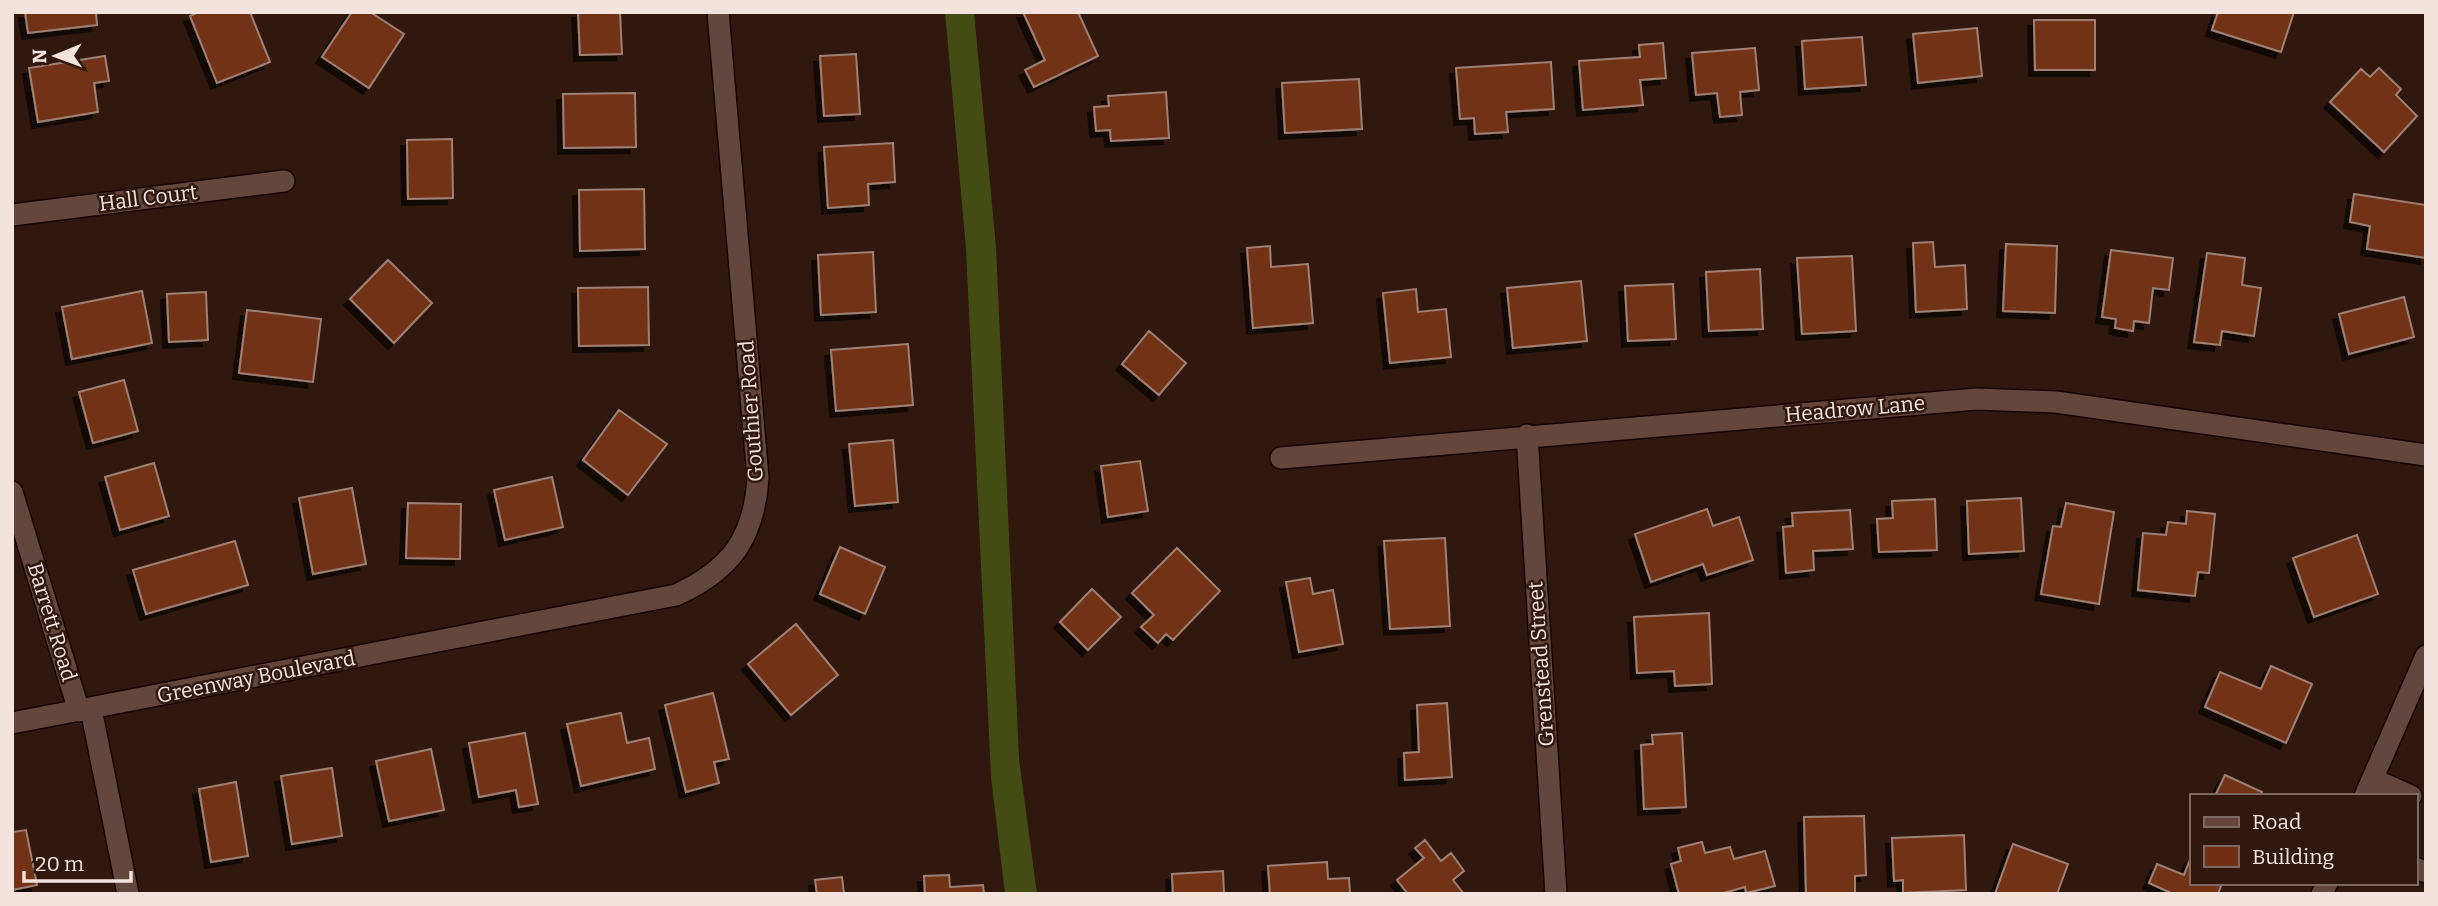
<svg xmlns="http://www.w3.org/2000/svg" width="2438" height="906" viewBox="0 0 2438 906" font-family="Bitter,serif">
  <defs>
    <filter id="shadow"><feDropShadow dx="-6" dy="6" stdDeviation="0" flood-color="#0009"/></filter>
  </defs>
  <rect width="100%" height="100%" fill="#30180f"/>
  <path fill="#434c12" d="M945 12H974L996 247 1019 759 1037 894H1005L991 777 966 249Z"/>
  <path fill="#713015" stroke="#9f8075" stroke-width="2" filter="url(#shadow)" d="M25 12H96L97 25 28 33Z
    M199 12H250L270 62 217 83 190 16Z
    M352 12H370L404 34 369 88 322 57Z
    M578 12H620L622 54 580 55Z
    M1023 12H1078L1098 56 1034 87 1025 70 1045 60Z
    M2218 12H2294L2281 52 2212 30Z
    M2034 20H2095V70H2035Z
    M1977 28 1982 76 1918 83 1913 34Z
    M1862 37 1866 85 1805 89 1802 41Z
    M1663 43 1666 78 1640 80 1643 105 1583 110 1579 61 1640 57 1639 45Z
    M1755 48 1759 90 1740 92 1742 115 1720 117 1717 93 1696 95 1692 53Z
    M856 54 860 114 824 116 820 56Z
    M105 56 109 81 94 83 98 112 38 122 29 68Z
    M1551 62 1554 109 1506 112 1508 132 1475 134 1474 118 1460 119 1456 68Z
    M2379 68 2401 89 2396 95 2417 116 2384 152 2330 102 2361 69 2370 77Z
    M1359 79 1362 129 1285 133 1282 83Z
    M1166 92 1169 138 1111 141 1110 130 1096 131 1094 107 1109 106 1108 96Z
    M635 93 636 147 564 148 563 94Z
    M452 139 453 198 408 199 407 140Z
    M893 143 895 182 868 184 869 205 828 208 824 147Z
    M644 189 645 249 580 251 579 190Z
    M2354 194 2426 205V258L2367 249 2370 226 2350 222Z
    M1933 242 1935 267 1965 265 1967 309 1916 312 1913 243Z
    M2006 244 2057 246 2055 313 2003 311Z
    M1270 246 1271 267 1308 264 1313 323 1253 328 1247 248Z
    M2111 250 2173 258 2169 290 2153 288 2149 323 2134 321 2133 331 2115 328 2116 319 2102 317Z
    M873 252 876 312 821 315 818 255Z
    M2207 253 2245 258 2242 285 2261 288 2254 336 2222 331 2220 345 2194 342Z
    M1852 256 1856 331 1802 334 1797 258Z
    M388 260 432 303 394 343 350 299Z
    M1760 269 1763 329 1709 331 1706 272Z
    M1581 281 1587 341 1513 348 1507 288Z
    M1673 284 1676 339 1628 341 1625 286Z
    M648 287 649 345 579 346 578 288Z
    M1416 289 1418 312 1446 309 1451 357 1390 363 1383 293Z
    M142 291 152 343 72 359 62 307Z
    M206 292 208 340 169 342 167 294Z
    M2404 297 2414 337 2349 354 2339 314Z
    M247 310 321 319 313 382 239 373Z
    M1149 331 1186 363 1159 395 1122 364Z
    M908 344 913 405 836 411 831 350Z
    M124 380 138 431 93 443 79 392Z
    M619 410 667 444 628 495 583 460Z
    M893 440 898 502 855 506 849 444Z
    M1140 461 1148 511 1108 517 1101 466Z
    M154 463 169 516 120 530 105 477Z
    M552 477 563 527 505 540 494 490Z
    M352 488 366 564 313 574 299 498Z
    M2021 498 2024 551 1969 554 1967 501Z
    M1935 499 1937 550 1879 552 1877 519 1893 518 1892 501Z
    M408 503 461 504 460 559 406 558Z
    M2066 503 2114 512 2099 604 2041 594 2053 526 2061 527Z
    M1707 509 1713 526 1739 517 1753 560 1707 575 1703 564 1651 582 1635 534Z
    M1850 510 1853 549 1813 551 1814 570 1786 573 1783 527 1793 526 1792 513Z
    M2187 511 2215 514 2209 573 2198 572 2195 596 2138 590 2143 533 2166 535 2168 522 2186 524Z
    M2357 535 2378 594 2314 617 2293 558Z
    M1445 538 1450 626 1390 629 1384 541Z
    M235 541 248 585 146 614 133 570Z
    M840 547 885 567 865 614 820 594Z
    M1177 548 1220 591 1173 640 1166 634 1158 643 1141 627 1154 615 1132 593Z
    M1310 578 1313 594 1333 590 1343 644 1299 652 1286 582Z
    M1092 589 1121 617 1088 650 1060 622Z
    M1709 613 1712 684 1675 686 1674 671 1637 673 1634 617Z
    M796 624 838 675 791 715 748 664Z
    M2271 666 2312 684 2286 743 2205 707 2220 672 2261 689Z
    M713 693 729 759 714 762 719 783 686 792 665 705Z
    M1447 703 1452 777 1405 780 1404 753 1419 752 1417 705Z
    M621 713 627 743 649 738 655 769 581 786 567 724Z
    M525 733 538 804 519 807 516 790 479 797 469 743Z
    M1682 733 1686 807 1644 809 1641 745 1653 744 1652 735Z
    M431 749 444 810 389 821 376 761Z
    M332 768 342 836 292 844 281 776Z
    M2225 775 2262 792 2260 796H2215Z
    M236 782 248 856 211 862 199 789Z
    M1864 816 1866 875 1855 876V894H1806L1804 817Z
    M26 830 37 885 12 890V832Z
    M1964 835 1966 890 1903 893V880L1894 881 1892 838Z
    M1425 840 1441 861 1451 853 1464 871 1453 880 1464 894H1408L1397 880 1424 858 1415 848Z
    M1702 842 1705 853 1730 847 1734 859 1765 851 1775 886 1746 893 1745 887 1720 894H1679L1671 864 1681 861 1678 848Z
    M2013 844 2068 864 2057 894H1995Z
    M2191 857V883H2222L2218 894H2173L2149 883 2157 864 2184 875Z
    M1327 862 1328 879 1349 878 1350 894H1270L1268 866Z
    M1223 871 1224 894H1173L1172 874Z
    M949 875 950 887 983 885 984 894H925L924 876Z
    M842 877 844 894H817L815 880Z"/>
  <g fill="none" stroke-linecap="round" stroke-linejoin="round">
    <defs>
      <path id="street" d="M12 215 284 181
        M1527 435 1556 894
        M1281 458 1977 399 2056 402 2426 455
        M12 492 79 711
        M91 709 128 894
        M12 723 676 595C731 570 754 538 758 478L718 12
        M2373 779 2411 796
        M2365 796 2426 656
        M2415 868 2426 872
        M2322 894 2327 883"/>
    </defs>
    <use href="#street" stroke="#170300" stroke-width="24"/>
    <use href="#street" stroke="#63473d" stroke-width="21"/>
  </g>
  <g text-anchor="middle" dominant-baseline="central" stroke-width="5" stroke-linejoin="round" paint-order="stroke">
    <g font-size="21" fill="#f4e3dd" stroke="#30180f">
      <text transform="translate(148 198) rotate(-7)">Hall Court</text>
      <text transform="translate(1855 409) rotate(-5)">Headrow Lane</text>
      <text transform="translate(751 411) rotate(-94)">Gouthier Road</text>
      <text transform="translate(52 622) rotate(73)">Barrett Road</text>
      <text transform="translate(1541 664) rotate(-94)">Grenstead Street</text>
      <text transform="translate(256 677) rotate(-11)">Greenway Boulevard</text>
    </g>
  </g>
  <rect width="2438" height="906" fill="none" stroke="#f4e3dd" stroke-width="28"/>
  <rect x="2190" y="794" width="228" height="91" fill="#30180f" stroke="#7e6961" stroke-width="2"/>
  <rect x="2204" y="817" width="35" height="10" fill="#63473d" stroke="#7e6961" stroke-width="2"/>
  <text x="2252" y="829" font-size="21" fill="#f4e3dd">Road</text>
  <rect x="2204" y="846" width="35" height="21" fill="#713015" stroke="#7e6961" stroke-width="2"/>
  <text x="2252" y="864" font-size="21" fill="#f4e3dd">Building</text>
  <g transform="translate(56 56) rotate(269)" stroke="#30180f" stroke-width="5" paint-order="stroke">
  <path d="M0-5L12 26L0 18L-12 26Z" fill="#f4e3dd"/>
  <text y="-10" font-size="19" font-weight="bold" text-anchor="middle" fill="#f4e3dd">N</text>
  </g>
  <path d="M24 871v10h107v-10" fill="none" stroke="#f4e3dd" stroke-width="3.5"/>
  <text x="35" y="871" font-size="21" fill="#f4e3dd" stroke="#30180f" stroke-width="5" paint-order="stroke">20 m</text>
</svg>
